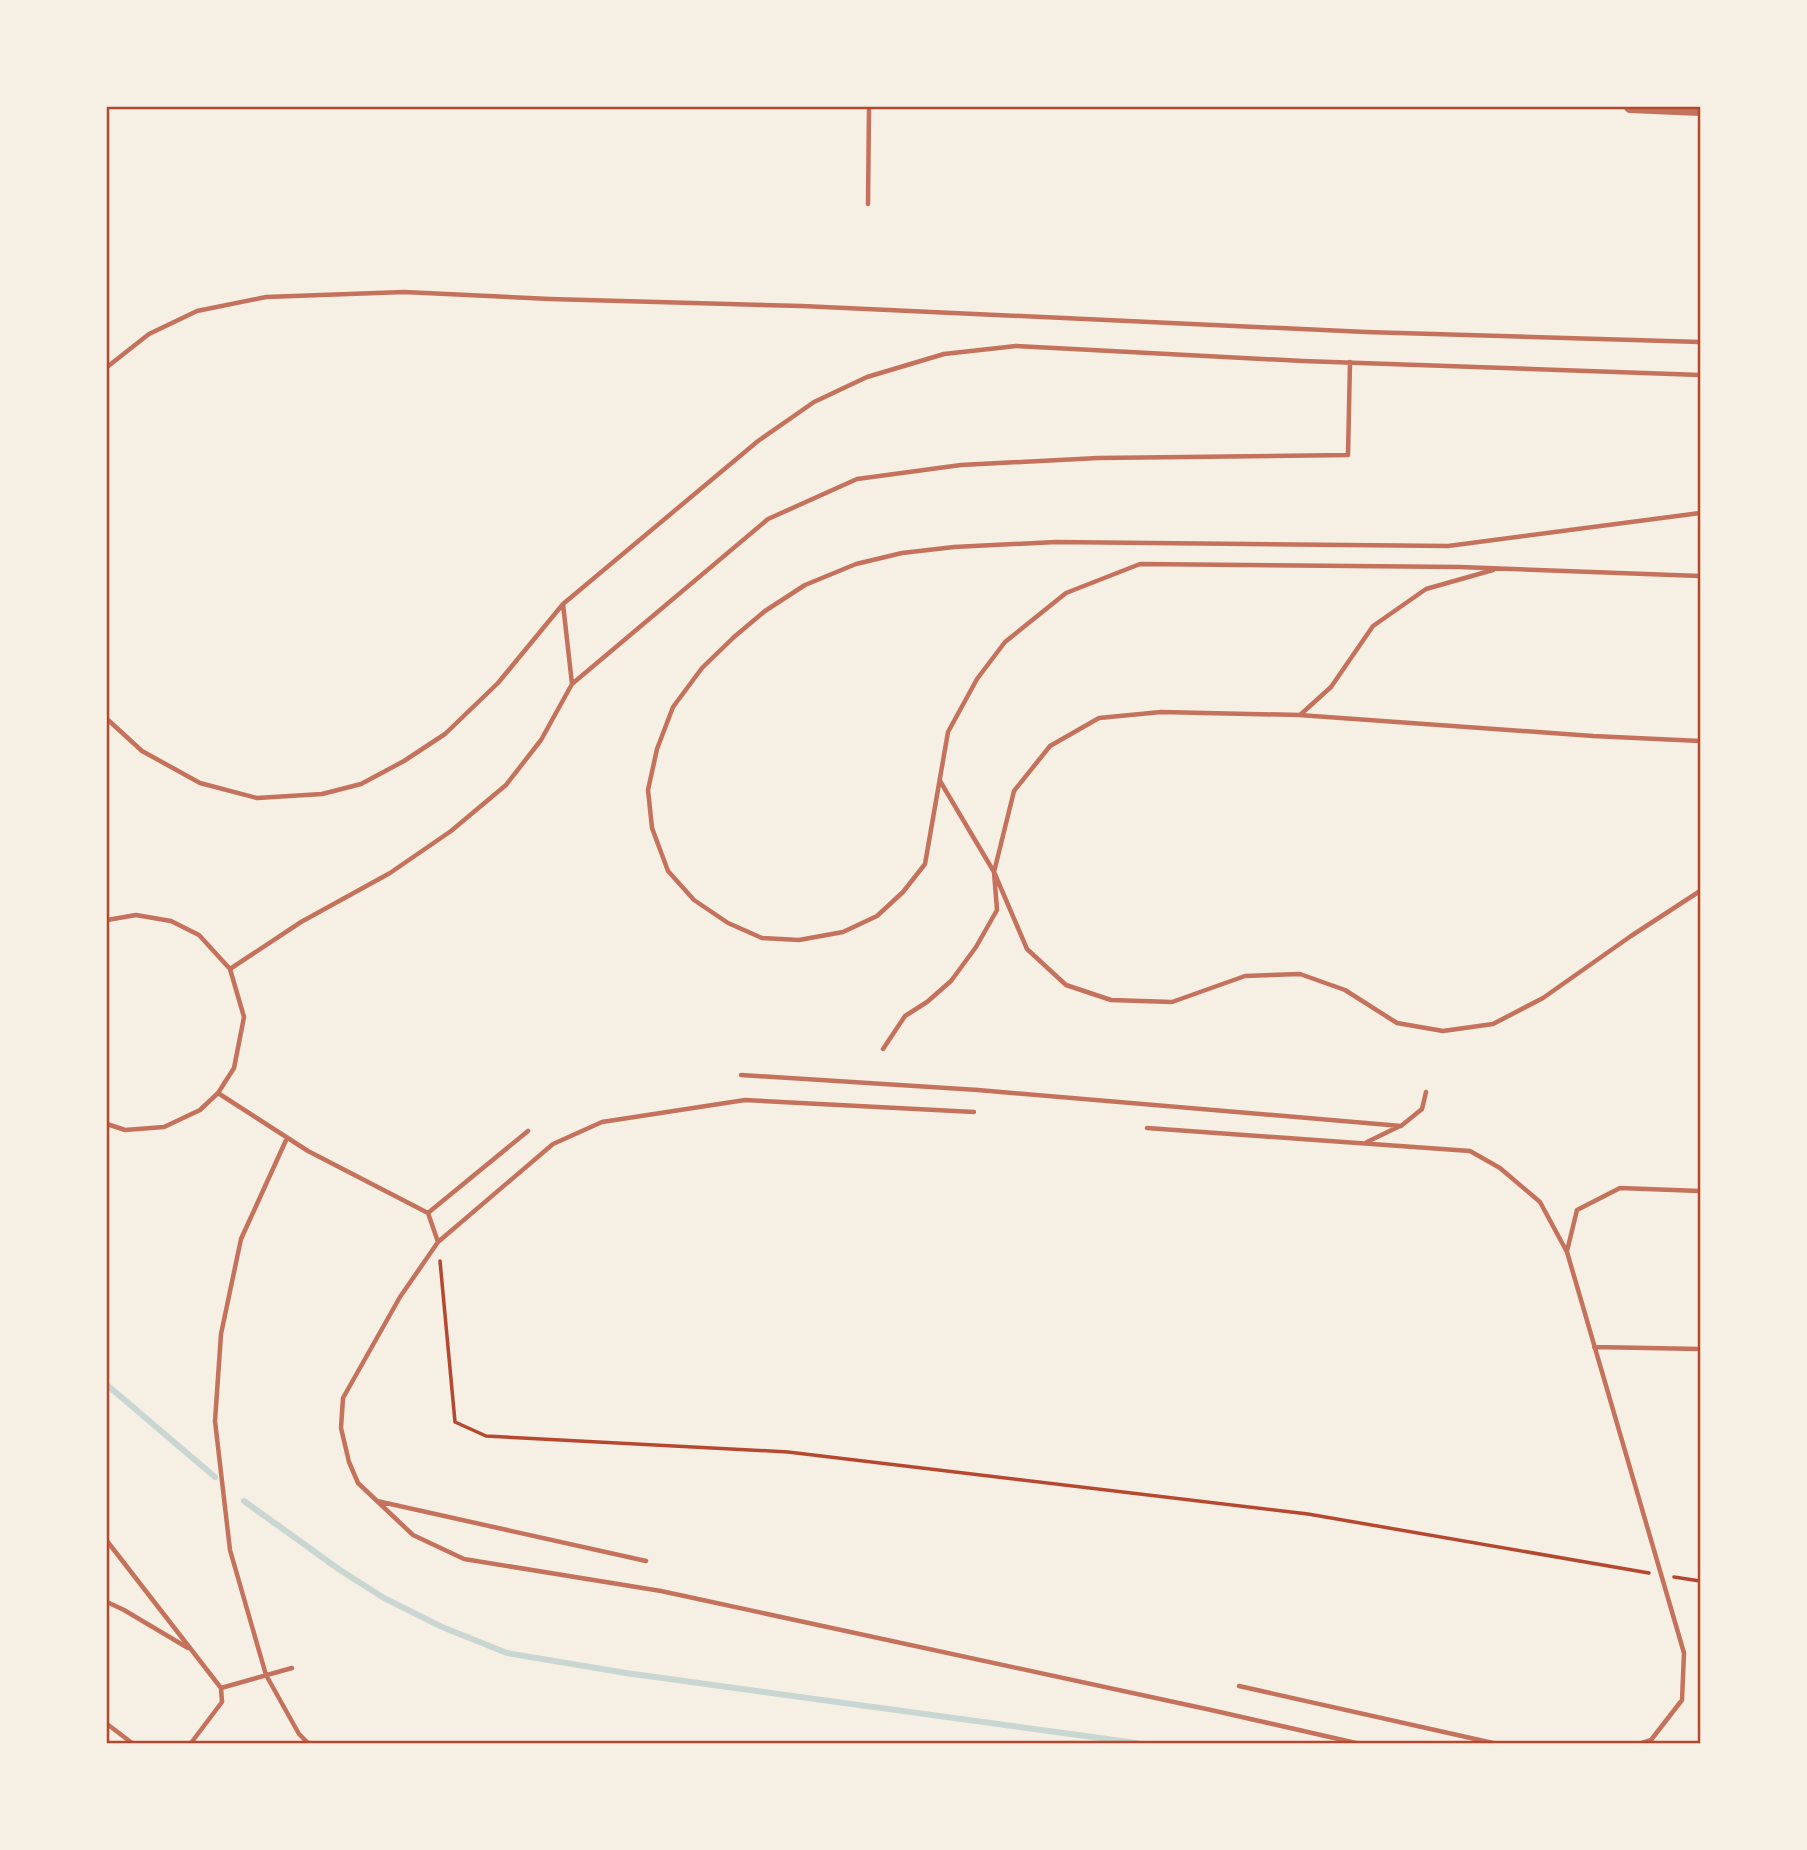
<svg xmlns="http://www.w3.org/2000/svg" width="1807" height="1850" viewBox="0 0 1807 1850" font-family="'Exo 2',sans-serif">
  <rect width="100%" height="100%" fill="#f6efe4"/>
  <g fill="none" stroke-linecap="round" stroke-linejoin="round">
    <path stroke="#c9d6d2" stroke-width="6" d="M107 1385 215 1477
      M244 1501 340 1570 384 1598 442 1627 507 1653 626 1673 1136 1743"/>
    <path stroke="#b5482f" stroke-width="3.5" d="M440 1261 455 1422 486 1436 788 1452 1308 1514 1649 1573
      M1674 1577 1700 1581"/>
    <path stroke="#c5725c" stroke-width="4.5" d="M868 204 869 107
      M107 367 149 334 197 311 266 297 404 292 550 299 802 306 1366 332 1700 342
      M1700 513 1448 546 1056 542 954 547 902 553 856 564 805 585 765 611 734 637 702 668 673 707 657 749 648 790 652 828 668 871 694 900 728 923 762 938 799 940 843 932 877 916 903 892 925 864 948 732 977 679 1005 642 1066 593 1140 564 1460 567 1700 576
      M572 684 768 519 857 479 961 465 1098 458 1348 455 1350 362
      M1300 715 1331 687 1373 626 1426 589 1493 570
      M107 719 142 751 200 783 257 798 322 794 361 784 404 761 445 734 498 683 563 604 758 441 814 402 867 377 944 354 1016 346 1303 361 1700 375
      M1700 741 1593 736 1299 715 1161 712 1099 718 1050 746 1014 791 994 872 1027 949 1066 985 1111 1000 1172 1002 1245 976 1300 974 1345 990 1397 1023 1443 1031 1493 1024 1543 998 1631 936 1700 891
      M107 920 136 915 171 921 199 935 230 969 244 1017 234 1068 218 1093 200 1110 164 1127 125 1130 107 1124
      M230 969 301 922 390 873 451 831 506 785 541 740 572 684 563 604
      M883 1049 905 1016 927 1002 951 981 976 947 997 910 994 872 940 781
      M741 1075 978 1090 1401 1126 1422 1109 1426 1092
      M218 1093 308 1151 428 1213 528 1131
      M1147 1128 1470 1151 1500 1168 1540 1202 1567 1252 1684 1653 1682 1700 1651 1740 1642 1743
      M287 1138 241 1239 221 1334 215 1421 230 1550 266 1675 299 1734 308 1743
      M1367 1142 1400 1126
      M428 1213 438 1242
      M1567 1251 1577 1210 1620 1188 1700 1191
      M1594 1347 1700 1349
      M377 1501 413 1535 464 1559 661 1591 1211 1710 1356 1743
      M107 1541 221 1688 222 1702 191 1743
      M646 1561 377 1501 358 1483 349 1462 341 1428 343 1398 400 1297 438 1242 553 1144 602 1122 745 1100 974 1112
      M107 1602 124 1610 188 1648
      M1239 1686 1493 1743
      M221 1688 292 1668
      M107 1724 132 1743"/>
    <path stroke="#c5725c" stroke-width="12" d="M1630 107 1700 110"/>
  </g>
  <rect width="1807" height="1850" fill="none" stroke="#f6efe4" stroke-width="217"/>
  <rect x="108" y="108" width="1591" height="1634" fill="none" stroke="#b5482f" stroke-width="2.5"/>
</svg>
